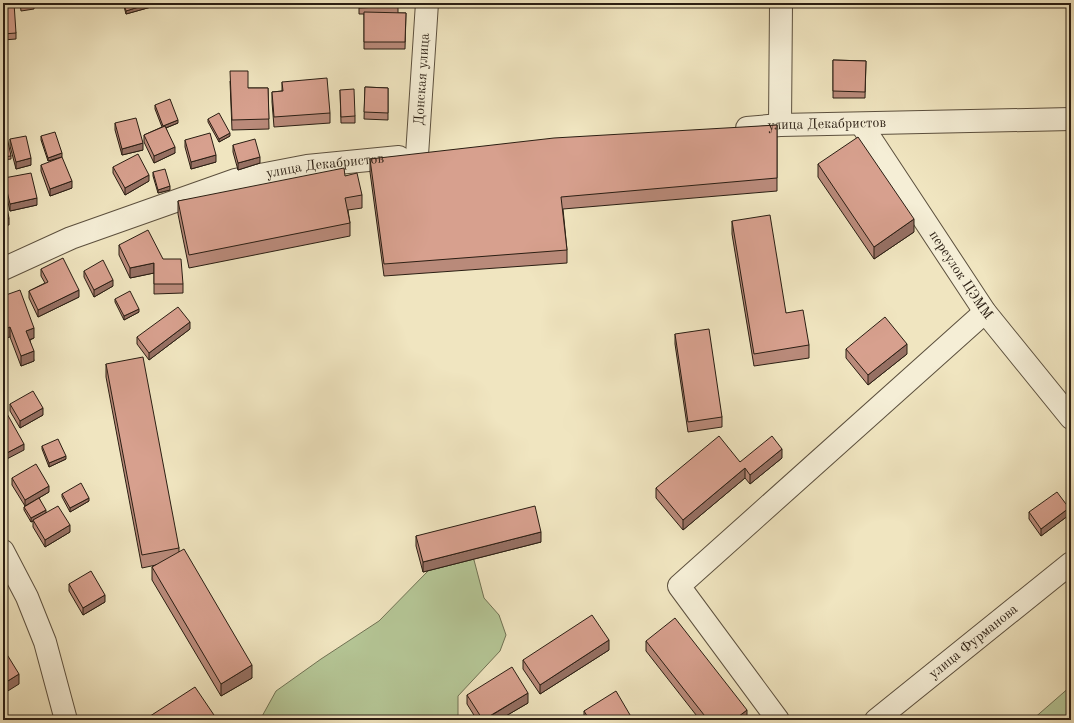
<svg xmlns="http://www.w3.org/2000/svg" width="1074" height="723" viewBox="0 0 1074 723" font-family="'Old Standard TT',serif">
  <rect width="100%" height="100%" fill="#f0e5c0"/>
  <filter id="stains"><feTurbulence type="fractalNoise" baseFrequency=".005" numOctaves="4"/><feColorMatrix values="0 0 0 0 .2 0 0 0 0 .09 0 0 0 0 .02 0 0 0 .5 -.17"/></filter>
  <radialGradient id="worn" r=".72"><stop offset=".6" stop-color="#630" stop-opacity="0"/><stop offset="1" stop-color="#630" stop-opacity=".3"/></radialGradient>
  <path fill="#b5c696" stroke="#707254" d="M450 546 474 560 484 598 499 615 506 635 500 651 458 696V720H260L276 691 321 659 379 621 428 571 436 551Z
    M1071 686V720H1032Z"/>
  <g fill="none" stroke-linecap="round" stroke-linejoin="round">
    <defs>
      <g id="minor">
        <path id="s1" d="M861 124 985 312 1071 418"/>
        <path d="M780 125 781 3"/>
        <path id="s2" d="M747 128 780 125 1071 119"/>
        <path id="s3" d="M417 155 427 3"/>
        <path id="s4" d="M3 269 71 238 235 180 307 166 399 157"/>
        <path d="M3 551 27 597 45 642 66 720"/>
        <path d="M778 720 679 586 985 312"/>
        <path id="s5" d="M876 720 1071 563"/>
      </g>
    </defs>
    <use href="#minor" stroke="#5c503e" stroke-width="24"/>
    <use href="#minor" stroke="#f5eed6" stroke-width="22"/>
  </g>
  <path fill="#b98a7a" stroke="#2a1e13" d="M3 3 16 33V39L3 40Z
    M20 3H34V9L21 11Z
    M123 3H151V7L126 14Z
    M359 3H398V13H406L405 49H364V14H359Z
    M833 60 866 61 865 98H833Z
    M3 75 4 86V93H3Z
    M230 81 248 88H268L269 129 232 130Z
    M282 82 330 113V123L274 127 272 102V92L282 91Z
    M365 87 388 88V120L364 119Z
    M340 90 355 116V123H341Z
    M155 105 178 123 166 128 175 153 154 163 144 142V135L162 127 155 109Z
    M208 119 230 136 219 142 208 122Z
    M115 123 143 150 122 155 115 130Z
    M777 125V191L563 209 567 250V263L384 276 370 172V159Z
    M41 136 62 157 48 161 41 140Z
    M3 137 11 156V159L3 160Z
    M10 139 31 165 16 169 10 146Z
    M185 140 216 162 191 169 185 147Z
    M233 145 260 163 238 170 233 152Z
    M818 164 914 232 874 259 818 177Z
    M41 165 72 188 50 196 41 171Z
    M113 167 149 181 125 195 113 173Z
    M153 172 170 190 158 193 153 176Z
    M345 176 362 195V208L348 210 350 223V236L189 268 178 214V201Z
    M4 178 37 205 10 211 4 185Z
    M732 221 786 313 809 345V358L754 366 732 234Z
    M119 245 163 259 183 284V293L154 294V273L130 278 119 255Z
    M41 269 79 297 38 317 29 298V291L45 283 41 276Z
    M84 271 113 286 94 297 84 277Z
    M3 296 34 338 30 340 34 361 21 366 10 337Z
    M115 299 139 312 124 320 115 302Z
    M190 329 149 360 137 344V337Z
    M675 334 722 417V427L688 432 675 344Z
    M846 349 907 354 868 385 846 358Z
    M106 364 179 548V552L252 678 221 696 152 580V567L156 565 142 568 106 377Z
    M10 404 43 415 20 428 10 411Z
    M42 446 66 459 49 467 42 449Z
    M782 458 750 484 745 478 683 530 656 498V488L740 462Z
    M12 478 49 492 39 498 46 513 70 532 45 547 33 527V521L31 522 24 510V507L25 506 12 485Z
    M62 494 89 501 70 512 62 497Z
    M1029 512 1069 515 1041 536 1029 519Z
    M416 536 541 542 423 572 416 546Z
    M69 584 105 602 83 615 69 591Z
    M646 641 747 719 746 720H700L646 651Z
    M609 650 540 694 523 669V660Z
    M467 695 528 703 499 720H477L467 704Z
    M584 711 633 720H584Z"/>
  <path fill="#967063" stroke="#2a1e13" d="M151 3V7L126 14V11Z
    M178 120V123L163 129V126Z
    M230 133V136L219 142V139Z
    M143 143V150L122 155V149Z
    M175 147V153L154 163V156Z
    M62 153V157L48 161V158Z
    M216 155V162L191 169V162Z
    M260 157V163L238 170V163Z
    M31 158V165L16 169V162Z
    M149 175V181L125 195V188Z
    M72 181V188L50 196V189Z
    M170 186V190L158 193V190Z
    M37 198V205L10 211V204Z
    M9 218V225L3 226V220Z
    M914 219V232L874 259V247Z
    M154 263V273L130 278V268Z
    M113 280V286L94 297V290Z
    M79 290V297L38 317V310Z
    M139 309V312L124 320V316Z
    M190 322V329L149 360V353Z
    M10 327V337L3 339V330Z
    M34 328V338L26 341V331Z
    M907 344V354L868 385V375Z
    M34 351V361L21 366V356Z
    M43 408V415L20 428V421Z
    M24 444V450L3 461V455Z
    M782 449V458L750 484V475Z
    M66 456V459L49 467V463Z
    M745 468V478L683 530V520Z
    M49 486V492L25 506V500Z
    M89 498V501L70 512V508Z
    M1069 508V515L1041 536V529Z
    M46 510V513L31 522V518Z
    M70 525V532L45 547V540Z
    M541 532V542L423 572V562Z
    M105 595V602L83 615V608Z
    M609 640V650L540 694V685Z
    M252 665V678L221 696V684Z
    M19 674V684L3 694V684Z
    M528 693V703L499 720H484Z
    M747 710V719L746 720H734Z"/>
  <path fill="#d7a08e" stroke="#2a1e13" d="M3 3H14L16 33 3 34Z
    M124 3H151L126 11Z
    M359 3H398V6L359 8Z
    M364 12 406 13 405 42H364Z
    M833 60 866 61 865 92 833 91Z
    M230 71H248V88H268L269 119 232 120Z
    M3 75 4 86 3 87Z
    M327 78 330 113 274 117 272 92 283 91 282 82Z
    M365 87 388 88V113L364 112Z
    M354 89 355 116 341 117 340 90Z
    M170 99 178 120 163 126 155 105Z
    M219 113 230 133 219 139 208 119Z
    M136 118 143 143 122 149 115 123Z
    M777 125V178L561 197 567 250 384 264 370 159 554 138Z
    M165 126 175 147 154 156 144 135Z
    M55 132 62 153 48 158 41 136Z
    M210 133 216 155 191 162 185 140Z
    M26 136 31 158 16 162 10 139Z
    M3 137H7L11 156 3 157Z
    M858 137 914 219 874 247 818 164Z
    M255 139 260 157 238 163 233 145Z
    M138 154 149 175 125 188 113 167Z
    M62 157 72 181 50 189 41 165Z
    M344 168 345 176 357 173 362 195 345 198 350 223 189 255 178 201Z
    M165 169 170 186 158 190 153 172Z
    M31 173 37 198 10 204 4 178Z
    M3 190 9 218 3 220Z
    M770 215 786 313 803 310 809 345 754 354 732 221Z
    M148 230 163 259H181L183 284H154V263L130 268 119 245Z
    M63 258 79 290 38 310 29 291 48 282 41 269Z
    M103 260 113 280 94 290 84 271Z
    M20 290 34 328 26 331 34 351 21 356 10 327 3 330V296Z
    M130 291 139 309 124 316 115 299Z
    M178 307 190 322 149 353 137 337Z
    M885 317 907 344 868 375 846 349Z
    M709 329 722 417 688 422 675 334Z
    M143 357 179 548 142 555 106 364Z
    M33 391 43 408 20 421 10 404Z
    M6 412 24 444 3 455V414Z
    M719 436 740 462 772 436 782 449 750 475 745 468 683 520 656 488Z
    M58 439 66 456 49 463 42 446Z
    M36 464 49 486 25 500 12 478Z
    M81 483 89 498 70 508 62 494Z
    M1057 492 1069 508 1041 529 1029 512Z
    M39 498 46 510 31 518 24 507Z
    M58 506 70 525 45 540 33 520Z
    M535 506 541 532 423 562 416 536Z
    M184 549 252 665 221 684 152 567Z
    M91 571 105 595 83 608 69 584Z
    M592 615 609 640 540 685 523 660Z
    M675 618 747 710 734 720H708L646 641Z
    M3 648 19 674 3 684Z
    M512 667 528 693 483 720 467 695Z
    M195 687 216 718 212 720H144Z
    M616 691 633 720H588L589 719 584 711Z"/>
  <g text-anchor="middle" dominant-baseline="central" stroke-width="4" stroke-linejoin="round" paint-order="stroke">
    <g font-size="14" fill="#2a1e13" stroke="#f5eed6">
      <text stroke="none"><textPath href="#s3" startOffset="76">Донская улица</textPath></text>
      <text stroke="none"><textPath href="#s2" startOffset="80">улица Декабристов</textPath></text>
      <text stroke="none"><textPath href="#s4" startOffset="340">улица Декабристов</textPath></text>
      <text stroke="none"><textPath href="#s1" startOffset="181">переулок ЦЭММ</textPath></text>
      <text stroke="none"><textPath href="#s5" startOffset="125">улица Фурманова</textPath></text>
    </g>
  </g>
  <rect width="1074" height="723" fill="none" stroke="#f0e5c0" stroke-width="16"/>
  <rect x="4" y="4" width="1066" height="715" fill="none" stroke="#2a1e13" stroke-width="2"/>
  <rect x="8" y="8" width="1058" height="707" fill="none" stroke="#2a1e13"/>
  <rect width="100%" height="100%" filter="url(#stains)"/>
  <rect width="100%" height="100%" fill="url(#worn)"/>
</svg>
